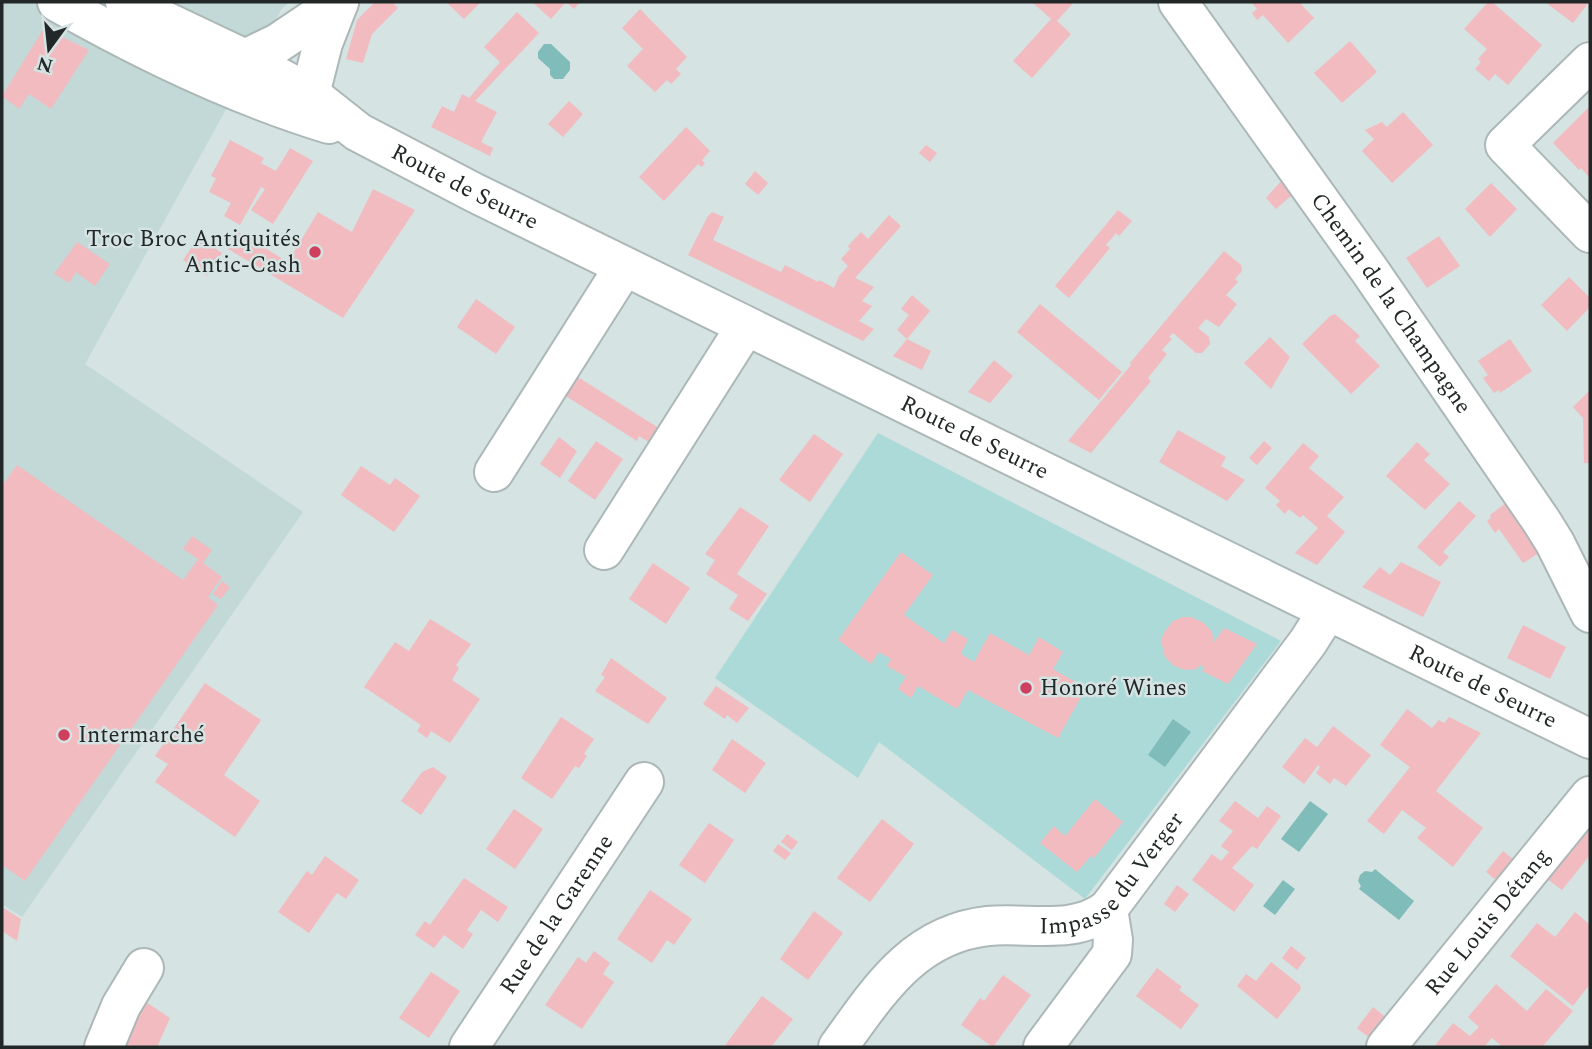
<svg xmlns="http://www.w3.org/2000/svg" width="1592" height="1049" viewBox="0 0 1592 1049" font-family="Spectral,serif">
  <rect width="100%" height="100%" fill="#d5e3e2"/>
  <path fill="#c2d9d8" d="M2 2H289L281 10 85 364 303 512 22 917 2 904Z"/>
  <path fill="#acdad8" d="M878 433 1281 641 1085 899 879 742 858 778 715 678Z"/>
  <path fill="#80bcba" d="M544 44H551L570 62V70L563 79H554L550 75V69L538 58V52Z
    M1173 719 1191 732 1165 767 1148 755Z
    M1310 801 1328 814 1299 852 1281 839Z
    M1375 869 1414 901 1399 920 1359 889 1361 886 1358 881 1360 875 1365 871 1372 872Z
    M1283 880 1295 889 1275 915 1263 906Z"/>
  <path fill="#f1bbc0" d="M375 2H392L398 8 372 34 363 63 346 59 357 20Z
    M446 2H481L464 19Z
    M532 2H580L574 9 566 2 551 19Z
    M1032 2H1074L1057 21 1071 34 1032 78 1013 61 1051 19Z
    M1251 2H1299L1314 18 1288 43 1263 15 1257 20 1252 13 1257 9Z
    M1488 2H1492L1542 45 1508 85 1495 74 1489 81 1475 69 1481 62 1478 59 1487 49 1464 29Z
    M1545 2H1589L1573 23Z
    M640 9 687 57 676 69 681 74 671 84 667 80 655 92 627 66 643 49 622 28Z
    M517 12 539 33 475 101 497 112 481 142 493 148 490 156 431 127 442 106 454 112 462 94 469 98 500 62 484 47Z
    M44 28 89 50 51 109 29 94 19 109 2 96Z
    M1350 41 1377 72 1342 103 1314 73Z
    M569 101 583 114 563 137 548 124Z
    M1590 106V178L1581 168 1579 170 1553 143Z
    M1403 112 1433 145 1392 183 1362 151 1374 139 1365 130 1382 122 1387 127Z
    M686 127 710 151 702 160 705 163 702 167 698 164 664 201 639 177Z
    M230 140 264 158 261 163 276 171 290 148 313 161 273 224 251 210 265 189 261 187 240 225 224 216 231 203 209 192 216 178 211 176Z
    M926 145 937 153 930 162 919 153Z
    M755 171 768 183 758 195 745 184Z
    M1283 179 1293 194 1276 209 1266 198Z
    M1491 183 1517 209 1490 237 1465 209Z
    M373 189 415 210 343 318 228 249 238 232 288 262 318 212 352 232Z
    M1118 210 1132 221 1119 236 1116 233 1106 245 1110 248 1069 298 1055 286Z
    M712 212 724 217 713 240 781 272 785 265 818 282 819 280 834 288 839 276 848 266 841 259 850 249 848 246 861 232 868 239 889 215 901 226 855 278 874 287 862 301 872 306 859 321 874 329 863 341 688 255 708 216Z
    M1439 236 1460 266 1427 288 1406 258Z
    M199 237 222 253 207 276 183 260Z
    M77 242 110 264 95 286 76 272 69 283 54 274Z
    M1224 251 1241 265 1242 271 1235 279 1238 282 1226 295 1237 304 1219 327 1206 319 1198 328 1209 337 1210 344 1202 353H1196L1173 333 1169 337 1172 339 1162 350 1167 354 1148 378 1151 381 1091 453 1068 441 1131 365 1130 363Z
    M1569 277 1590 298V307L1567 331 1541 305Z
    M912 295 930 311 907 339 897 330 909 315 901 309Z
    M476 299 515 327 496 354 457 327Z
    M1040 304 1122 372 1099 400 1017 332Z
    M1335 314 1360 336 1355 341 1380 366 1351 394 1302 344 1330 316Z
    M1270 337 1290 357 1271 389 1244 363Z
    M907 339 931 351 922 370 893 356Z
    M1510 339 1532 371 1500 393 1499 390 1494 393 1483 378 1488 375 1478 361Z
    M994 360 1013 376 990 403 968 392Z
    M573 374 662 430 652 444 639 436 637 441 561 393Z
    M1590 390V463H1584L1583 418 1573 407Z
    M1178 430 1226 457 1221 466 1245 480 1227 501 1159 462Z
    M814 434 843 454 810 502 779 480Z
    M559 437 577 451 560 478 540 464Z
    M596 441 623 459 595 500 568 481Z
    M1264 441 1272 448 1257 465 1249 458Z
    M1417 442 1430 454 1424 460 1450 484 1425 510 1386 476Z
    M1303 443 1319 456 1309 468 1344 497 1327 516 1345 532 1317 565 1295 553 1318 528 1303 515 1300 518 1289 509 1285 514 1276 505 1280 501 1265 488Z
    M17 465 183 580 198 559 183 549 192 536 212 550 203 563 222 577 208 597 218 605 25 881 2 865V486Z
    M361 466 390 485 395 478 420 496 394 532 341 495Z
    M1459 501 1476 516 1443 552 1449 557 1440 567 1417 547Z
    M1506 503 1539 553 1523 563 1499 529 1495 533 1487 521 1491 518 1490 515Z
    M740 507 769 526 737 574 767 594 748 621 729 609 738 595 706 574 715 560 705 554Z
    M901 552 933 575 904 615 944 643 952 630 968 639 961 654 974 662 990 633 1029 655 1039 637 1063 652 1053 669 1086 688 1058 738 968 690 957 709 918 686 911 698 898 689 906 677 887 666 891 659 879 652 871 664 838 640Z
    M1401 562 1441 582 1423 617 1362 587 1380 567 1390 575Z
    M653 563 690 588 666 624 629 599Z
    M222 581 230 587 221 599 213 594Z
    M1183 617H1191L1204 623 1212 632 1214 642 1224 628 1257 644 1228 684 1202 671 1205 668 1200 665 1197 669 1185 670 1174 666 1165 657 1161 640 1165 631 1173 621Z
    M430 619 471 644 456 665 459 668 452 680 480 699 450 743 431 731 427 738 417 731 421 725 364 687 395 642 409 651Z
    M1523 625 1566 647 1550 679 1507 658Z
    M611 658 667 698 648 724 595 691 605 677 601 675Z
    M205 683 261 720 224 775 260 801 235 837 155 782 168 764 155 756Z
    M716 686 749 708 737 723 727 715 725 719 703 704Z
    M1407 709 1432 728 1439 720 1444 723 1449 717 1481 733 1436 791 1483 828 1453 867 1417 838 1426 828 1402 810 1384 834 1367 821 1410 767 1380 745Z
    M561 717 594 739 584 754 587 756 579 768 575 766 552 799 521 778Z
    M1333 726 1371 755 1346 786 1334 778 1330 784 1316 773 1320 767 1318 765 1304 784 1282 767 1305 738 1317 747Z
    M732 739 766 763 745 793 712 770Z
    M433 767 447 777 421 815 401 801 422 772Z
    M1095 799 1123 822 1094 858 1091 856 1077 872 1040 843 1054 826 1065 836Z
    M1235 801 1258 818 1267 806 1281 816 1257 849 1252 846 1232 868 1254 885 1234 912 1192 880 1212 854 1221 861 1229 852 1221 846 1233 831 1219 821Z
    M514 809 543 829 515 869 486 849Z
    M882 819 914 844 870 902 837 878Z
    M1590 822V855L1562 890 1543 876Z
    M709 823 734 840 705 883 679 865Z
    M787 834 798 842 792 850 781 842Z
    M778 844 791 853 785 860 773 851Z
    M1503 851 1518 863 1501 884 1486 872Z
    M325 856 359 880 346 899 337 893 309 933 278 912 307 871 312 875Z
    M464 878 508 907 498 922 481 910 467 930 473 934 463 949 444 935 434 948 415 935 425 921 430 925Z
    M1177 885 1189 894 1175 912 1164 904Z
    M650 890 692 919 674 945 667 940 652 963 617 939Z
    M2 907 21 919 17 941 2 931Z
    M814 911 843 933 808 980 780 959Z
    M1575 912 1590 925V984L1573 1006 1510 956 1537 923 1555 937Z
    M1291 946 1306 958 1297 970 1282 958Z
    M594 951 610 963 603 974 614 982 582 1029 545 1005 578 957 586 963Z
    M1271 962 1300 985 1301 989 1277 1019 1237 986 1246 974 1256 981Z
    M1157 968 1182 987 1179 990 1199 1005 1181 1029 1136 996Z
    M431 972 460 991 429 1038 399 1018Z
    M1003 975 1031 995 993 1047 961 1025 980 998 984 1001Z
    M1496 984 1527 1011 1546 989 1573 1011 1542 1047H1503L1492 1038 1484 1047H1434L1453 1023 1470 1036 1479 1027 1468 1017Z
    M762 996 793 1019 771 1047H726V1044Z
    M140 998 170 1018 157 1047H119Z
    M1373 1007 1392 1022 1376 1043 1357 1028Z"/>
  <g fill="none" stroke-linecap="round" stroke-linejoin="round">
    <defs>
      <g id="minor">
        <path id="s1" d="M1178 2 1370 271 1542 522 1555 543 1590 613"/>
        <path d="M1590 62 1505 145 1590 233"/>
        <path d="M494 472 624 267"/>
        <path d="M604 550 746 326"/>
        <path d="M104 1047 121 1006 144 968"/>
        <path id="s2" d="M469 1047 644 782"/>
        <path id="s3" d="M838 1047C878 992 913 934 988 926 1028 922 1074 936 1108 909L1308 642 1327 612"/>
        <path d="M1043 1047 1112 954 1113 940 1108 909"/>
        <path id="s4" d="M1386 1047 1590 796"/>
      </g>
      <g id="major">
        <path d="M57 2C143 51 234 95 329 124"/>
        <path id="s5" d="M125 2 245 59 310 94 358 132 475 193 1590 739"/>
        <path d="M245 59 278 43 339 2"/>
        <path d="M290 107 302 103 310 94 323 43 339 2"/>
      </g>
    </defs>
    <use href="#minor" stroke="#abb8b7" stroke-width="42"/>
    <use href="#major" stroke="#abb8b7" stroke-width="42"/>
    <use href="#minor" stroke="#fff" stroke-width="38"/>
    <use href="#major" stroke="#fff" stroke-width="38"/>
  </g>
  <g fill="#cf405e" stroke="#d5e3e2" stroke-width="2.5">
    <circle cx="315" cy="252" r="7"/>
    <circle cx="1026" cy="688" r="7"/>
    <circle cx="64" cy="735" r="7"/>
  </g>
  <g text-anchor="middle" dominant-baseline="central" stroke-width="5" stroke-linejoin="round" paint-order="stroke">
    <g font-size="23" fill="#222727" stroke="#d5e3e2">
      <text stroke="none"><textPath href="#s5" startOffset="388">Route de Seurre</textPath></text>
      <text stroke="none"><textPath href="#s1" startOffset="369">Chemin de la Champagne</textPath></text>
      <text stroke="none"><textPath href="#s5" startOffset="956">Route de Seurre</textPath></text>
      <text stroke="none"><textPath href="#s5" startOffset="1522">Route de Seurre</textPath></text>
      <text stroke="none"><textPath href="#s3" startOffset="346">Impasse du Verger</textPath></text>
      <text stroke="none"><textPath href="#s2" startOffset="159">Rue de la Garenne</textPath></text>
      <text stroke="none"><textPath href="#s4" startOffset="161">Rue Louis Détang</textPath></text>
    </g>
    <g font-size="23" fill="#222727" stroke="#d5e3e2" text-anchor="start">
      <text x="301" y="239" text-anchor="end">Troc Broc Antiquités<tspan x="301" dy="26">Antic-Cash</tspan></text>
      <text x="1040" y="688">Honoré Wines</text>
      <text x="78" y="735">Intermarché</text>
    </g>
  </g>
  <rect width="1592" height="1049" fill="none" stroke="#222727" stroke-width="7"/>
  <g transform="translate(49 49) rotate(195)" stroke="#d5e3e2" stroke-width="5" paint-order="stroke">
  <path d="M0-5L12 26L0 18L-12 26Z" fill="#222727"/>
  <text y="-10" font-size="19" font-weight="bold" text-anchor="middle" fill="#222727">N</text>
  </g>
</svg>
